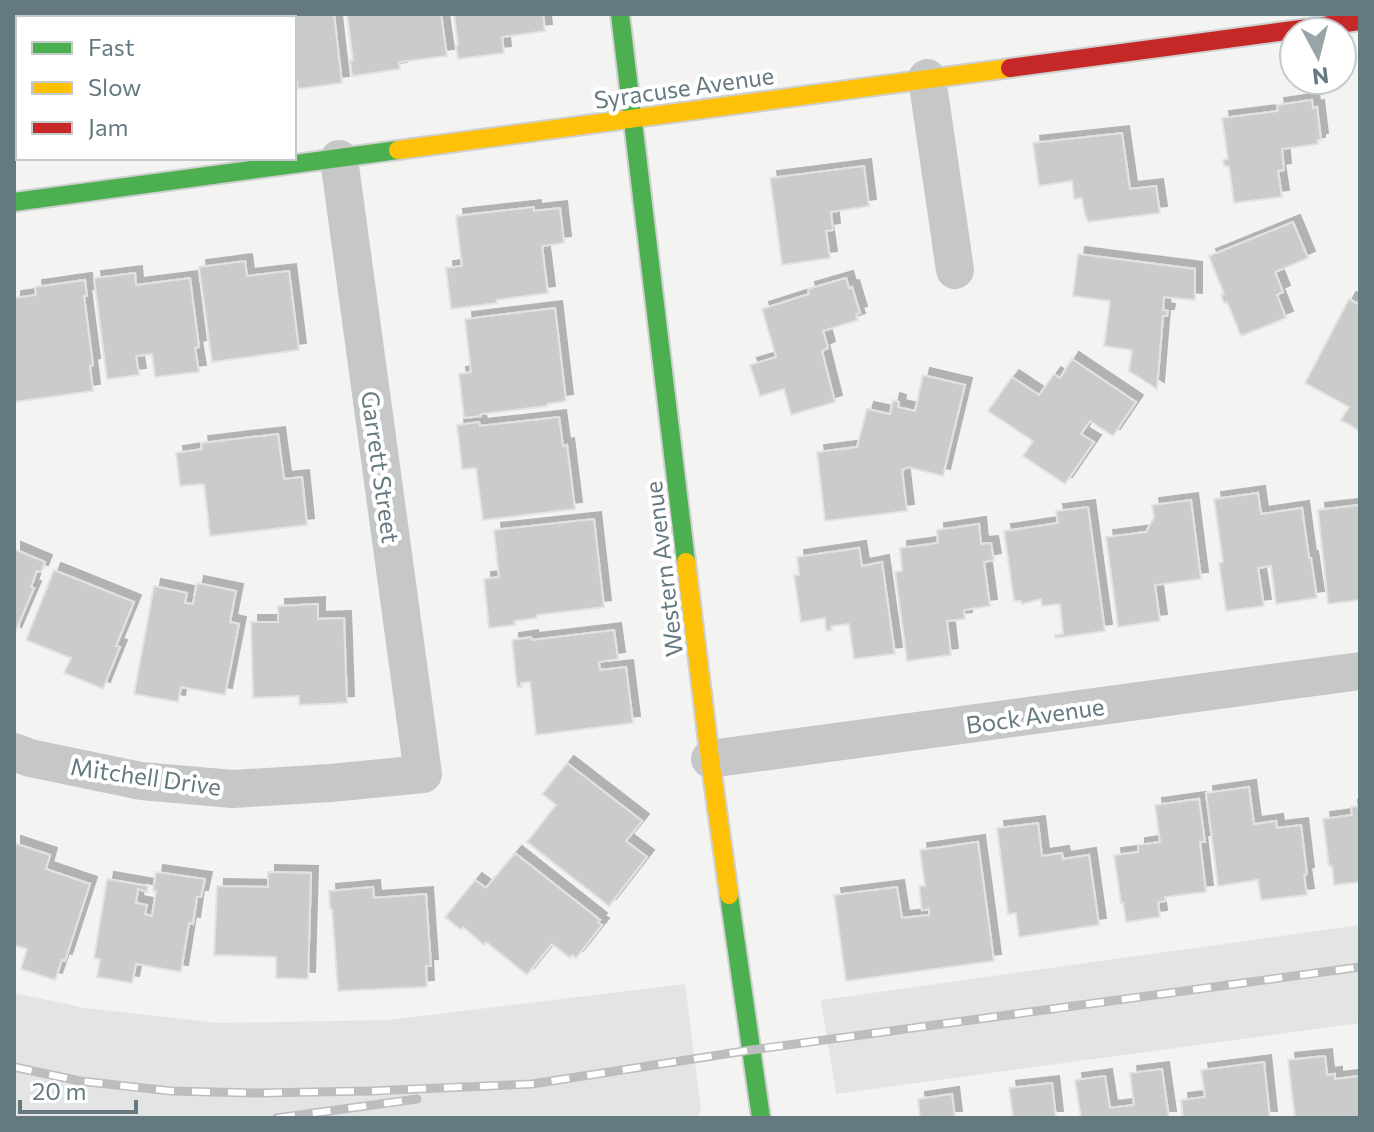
<svg xmlns="http://www.w3.org/2000/svg" width="1374" height="1132" viewBox="0 0 1374 1132" font-family="Commissioner,sans-serif">
  <defs>
    <filter id="shadow"><feDropShadow dx="7" dy="-7" stdDeviation="0" flood-color="#0004"/></filter>
  </defs>
  <rect width="100%" height="100%" fill="#f3f3f2"/>
  <path fill="#e3e4e4" d="M1360 925V1023L836 1094 821 1000Z
    M685 984 701 1110 697 1118H14V993L85 1008 219 1023 388 1020Z"/>
  <path fill="#cacccc" stroke="#e2e2e2" stroke-width="2" filter="url(#shadow)" d="M43 14H120L121 18H28V16Z
    M134 14H222L223 18H135Z
    M240 14H334L342 83 298 89 296 76 294 77V18H240Z
    M347 14H441L447 56 399 62 400 69 352 76 350 61 353 60Z
    M454 14H543L545 31 502 37 504 53 458 59 456 45H458Z
    M14 57 16 73H18V118L14 119Z
    M1312 100 1313 108 1317 107 1321 140H1318V144L1282 149 1284 170 1278 171 1282 197 1234 203 1229 166H1224L1223 160 1228 159 1222 118 1278 111 1277 105Z
    M1122 133 1130 189 1156 186 1160 213 1088 222 1086 216H1085L1082 198 1074 199 1072 181 1039 186 1033 143Z
    M864 166 869 206 831 212 833 230 826 231 830 258 782 265 770 178Z
    M534 207V211L560 208 564 243 542 246 548 293 497 300V303L451 309 446 268 462 266 456 216Z
    M1293 222 1308 258 1275 272 1283 292 1277 295 1286 318 1241 336 1227 302 1224 303 1221 295 1224 294 1209 256Z
    M1078 254 1195 269V300L1164 297 1163 310 1168 311 1167 316H1163L1157 389 1129 371 1132 350 1104 346 1110 301 1073 296Z
    M245 261 247 276 289 271 299 350 212 362 199 267Z
    M135 273 136 285 190 278 199 347 195 348 199 372 155 377 152 354 136 356 139 375 107 379 94 278Z
    M846 278 849 288 852 287 860 313 856 314 858 320 823 331 828 348 822 351 835 402 791 415 784 389 760 396 750 365 776 357 762 309 809 294 808 289Z
    M85 280 87 296H84L93 365 90 366 93 391 14 402V298L36 295 35 287Z
    M1349 299 1360 305V431L1341 420 1349 407 1305 383Z
    M555 308 566 401 547 404V406L481 414V416L464 418 459 374 471 372 465 319Z
    M1072 359 1136 402 1113 436 1090 421 1081 434 1094 442 1065 484 1023 456 1033 441 988 411 1012 377 1039 395 1054 374 1060 378Z
    M923 375 965 385 943 476 908 467 902 470 907 511 825 521 817 452 857 447 867 409 890 414 893 400 899 402 898 407 915 411Z
    M559 417 563 446 567 445 575 509 483 520 476 468 462 469 457 425 479 422 480 426Z
    M278 434 284 479 302 477 307 525 210 536 204 484 180 486 176 453 202 449 201 443Z
    M1258 493 1261 514 1302 508 1309 558H1311L1317 598 1276 604 1271 566 1258 568 1264 606 1226 611 1219 563 1223 562 1214 499Z
    M1191 500 1201 579 1155 585 1160 621 1118 627 1106 537 1146 532 1154 517 1152 505Z
    M1360 505V600L1328 604 1318 510Z
    M1088 507 1105 631 1056 638 1055 635 1063 634 1060 604 1042 606 1041 599 1022 604 1021 601H1014L1004 531 1058 523 1056 511Z
    M594 519 604 607 537 615V618L514 621 515 625 489 628 484 579 499 577 494 530Z
    M979 524 981 544 991 543 994 560 984 562 990 606 964 610 965 619 947 621 951 655 907 661 895 572 902 571 900 548 938 543 937 530Z
    M859 548 862 566 882 562 895 654 854 659 849 624 831 626 832 630 826 631 825 618 801 622 794 575H799L797 557Z
    M14 549 45 562 41 572 37 571 31 587 34 588 14 635Z
    M54 570 134 602 116 646 120 647 103 689 64 673 71 658 26 640Z
    M197 583 236 591 230 622 239 624 225 695 181 687 178 702 134 694 154 586 187 593 185 603 193 604Z
    M318 604V619L344 618 347 703 299 705V696L253 698 251 622H278V606Z
    M614 630 618 659 599 662 600 670 626 667 633 723 536 735 530 682 521 683 522 687H517L512 640 531 637 532 640Z
    M567 763 642 821 626 841 647 857 609 906 527 842 556 805 542 794Z
    M1249 787 1254 824 1276 821 1277 828 1301 825 1307 874 1304 875 1307 895 1261 900 1258 880 1218 886 1206 793Z
    M1199 799 1205 842H1200L1206 892 1165 897 1166 901 1158 902 1160 917 1126 922 1123 903H1121L1114 855 1138 852V845L1160 842 1155 805Z
    M1360 806V882L1334 885 1332 866H1329L1323 819 1352 815 1351 807Z
    M1038 823 1042 856 1062 853 1063 859 1089 855 1099 925 1019 937 1016 913 1008 914 997 828Z
    M978 842 994 961 846 981 834 895 897 887 902 918 929 915V909L922 910 919 886H925L920 850Z
    M14 843 50 855 46 869 90 884 65 961 62 960 55 980 21 969 27 949 14 945Z
    M515 853 600 920 598 923 602 925 576 958 572 955 570 958 552 944 527 975 486 942 484 945 463 927 461 930 445 917 475 880 486 888Z
    M156 872 205 879 201 897H197L193 924 189 923 181 972 136 964 132 983 97 977 100 959 94 958 107 879 148 886 147 892 138 889 136 903 147 905 145 914 152 916 156 891H153Z
    M268 872 311 873 308 979 276 978V957L214 955 217 886 268 887Z
    M373 887 374 898 426 894 431 966H426L427 987 338 991 332 909H330L329 891Z
    M1325 1056 1327 1075 1335 1074V1079L1360 1076V1118H1295L1288 1060Z
    M1264 1062 1270 1118H1183L1181 1100 1205 1097 1201 1070Z
    M1162 1069 1169 1118H1081L1075 1080 1105 1076 1110 1108 1134 1105 1130 1073Z
    M1052 1083 1056 1118H1007L1013 1117 1009 1088Z
    M952 1094 955 1118H920L918 1099Z"/>
  <g fill="none" stroke-linecap="round" stroke-linejoin="round">
    <defs>
      <path id="fast" d="M620 14 686 562
        M14 202 398 150
        M729 895 761 1118"/>
      <path id="slow" d="M398 150 1010 68
        M686 562 710 759 729 895"/>
      <path id="jam" d="M1010 68 1360 21"/>
    </defs>
    <use href="#fast" stroke="#cfd0d0" stroke-width="22"/>
    <use href="#slow" stroke="#cfd0d0" stroke-width="22"/>
    <use href="#jam" stroke="#cfd0d0" stroke-width="22"/>
    <path stroke="#c6c8c8" stroke-width="38" d="M927 78 955 270
      M14 752 30 758 141 781 233 789 330 783 423 774 339 159
      M710 759 1360 671"/>
    <use href="#fast" stroke="#4caf50" stroke-width="18"/>
    <use href="#slow" stroke="#ffc107" stroke-width="18"/>
    <use href="#jam" stroke="#c62828" stroke-width="18"/>
    <defs>
      <path id="rail" d="M14 1067 80 1081 171 1091 258 1093 370 1091 532 1084 751 1050 1360 967
        M277 1118 417 1099"/>
    </defs>
    <use href="#rail" stroke="#bbbdbe" stroke-width="9"/>
    <use href="#rail" stroke="#fff" stroke-width="6" stroke-dasharray="18" stroke-linecap="butt"/>
  </g>
  <g text-anchor="middle" dominant-baseline="central" stroke-width="8" stroke-linejoin="round" paint-order="stroke">
    <g font-size="24" fill="#657a80" stroke="#fff">
      <text transform="translate(684 87) rotate(-8)">Syracuse Avenue</text>
      <text transform="translate(381 467) rotate(82)">Garrett Street</text>
      <text transform="translate(663 569) rotate(-97)">Western Avenue</text>
      <text transform="translate(1035 715) rotate(-8)">Bock Avenue</text>
      <text transform="translate(146 776) rotate(8)">Mitchell Drive</text>
    </g>
  </g>
  <rect width="1374" height="1132" fill="none" stroke="#657a80" stroke-width="32"/>
  <rect x="16" y="16" width="280" height="144" fill="#ffffff" stroke="#c1cacc" stroke-width="2"/>
  <rect x="32" y="42" width="40" height="12" fill="#4caf50" stroke="#c1cacc" stroke-width="2"/>
  <text x="88" y="56" font-size="24" fill="#657a80">Fast</text>
  <rect x="32" y="82" width="40" height="12" fill="#ffc107" stroke="#c1cacc" stroke-width="2"/>
  <text x="88" y="96" font-size="24" fill="#657a80">Slow</text>
  <rect x="32" y="122" width="40" height="12" fill="#c62828" stroke="#c1cacc" stroke-width="2"/>
  <text x="88" y="136" font-size="24" fill="#657a80">Jam</text>
  <g transform="translate(1318 56) rotate(173)"><circle r="38" fill="#ffffff" stroke="#c1cacc" stroke-width="2"/>
  <path d="M0-6L14 30L0 20L-14 30Z" fill="#97a4a8"/>
  <text y="-12" font-size="22" font-weight="bold" text-anchor="middle" fill="#657a80">N</text>
  </g>
  <path d="M20 1100v12h116v-12" fill="none" stroke="#657a80" stroke-width="4"/>
  <text x="32" y="1100" font-size="24" fill="#657a80" stroke="#ffffff" stroke-width="6" paint-order="stroke">20 m</text>
</svg>
